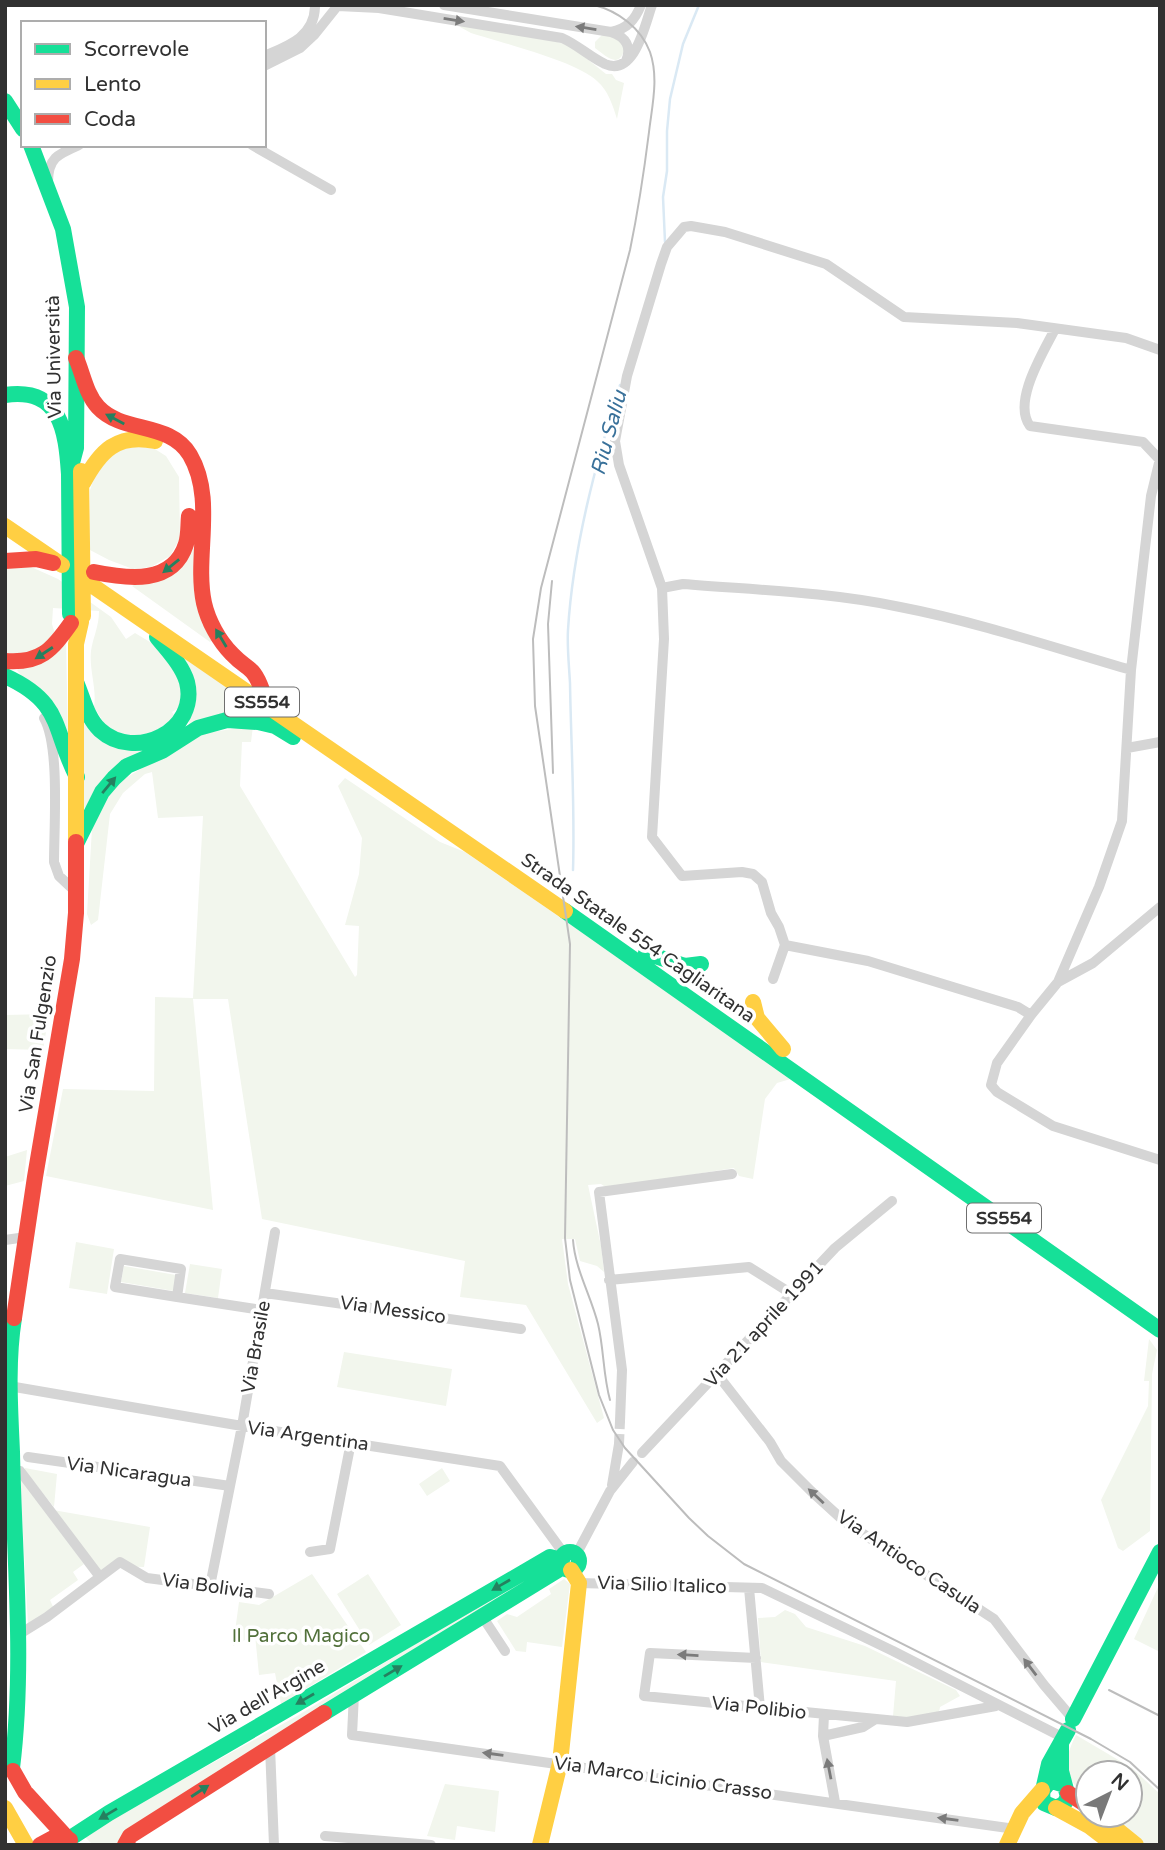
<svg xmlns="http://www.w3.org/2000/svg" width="1165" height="1850" viewBox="0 0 1165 1850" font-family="'Varela Round',sans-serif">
  <rect width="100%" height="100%" fill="#fff"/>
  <path fill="#f2f6ed" d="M465 21 515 30 571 46 606 74H612L616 80 624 83 617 119C613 106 608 90 597 81 576 61 502 43 471 33L460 27Z
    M603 34 616 37 625 47C620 70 607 57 595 48V42Z
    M123 445 150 446 166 456 179 477 180 538 170 556 151 567 133 569 109 560 90 550V490L96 472Z
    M194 548 213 639 210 642 132 586Z
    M29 566 58 579 111 617 126 639 135 633 155 645 180 673V707L172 712 175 717 146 738 109 731 94 707C97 689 89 670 91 651 93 637 99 627 99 611L53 608 52 624 55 634 40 650 5 656V567Z
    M66 638 68 741 17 670Z
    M180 654 268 717 189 725Z
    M87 723 143 750 82 810 83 725Z
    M253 726 251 742H242L240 786 355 977 357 975 359 926 345 925 359 874 362 838 338 786 345 778 440 842 465 852 794 1078 777 1083 765 1099 753 1179 739 1176 734 1168 607 1188 601 1184 588 1185 601 1246 604 1272 597 1266 580 1261 575 1239H562L568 1284 604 1418 597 1423 526 1305 460 1297 465 1261 262 1219 228 999H193L213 1210 46 1176 63 1089 154 1091 155 997 193 998 203 816 158 818 152 772 145 774 123 793 110 814 98 920 91 925 87 914 92 828 111 787 198 734Z
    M49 1014 43 1050 5 1049V1015Z
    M27 1150 24 1181 5 1186V1157Z
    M76 1242 114 1249 107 1294 69 1288Z
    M190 1264 222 1269 218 1298 185 1293Z
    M124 1266 176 1275 174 1291 121 1282Z
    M1149 1339 1157 1350 1152 1374 1150 1531 1123 1551 1118 1548 1101 1500 1148 1406 1149 1381H1144Z
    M344 1352 452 1369 446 1406 337 1387Z
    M25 1468 57 1474 54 1507 25 1471Z
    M442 1468 450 1481 427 1496 419 1484Z
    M20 1477 84 1564 73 1572 78 1580 50 1600 54 1609 28 1625Z
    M53 1510 150 1527 144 1567 114 1566 103 1574Z
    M552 1561 553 1563 192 1790 119 1845H93L83 1835 297 1716Z
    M312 1574 366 1652 281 1704 275 1673 259 1675 255 1635 233 1646 239 1602 259 1605Z
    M368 1574 401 1625 369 1645 337 1594Z
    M564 1579 570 1584 562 1647 527 1642 526 1652 516 1651 497 1621 507 1614 517 1617 551 1594 549 1589Z
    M1160 1583V1652L1134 1639Z
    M785 1610 795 1614 806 1627 865 1646 956 1690 960 1696 940 1707 939 1712 908 1718 893 1716 896 1681 761 1662 758 1618 775 1617Z
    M1076 1735 1132 1768 1160 1794V1845H1145L1109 1815H1130V1773H1088V1798C1064 1779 1062 1762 1076 1735Z
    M445 1784 499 1791 495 1832 457 1826 455 1840 427 1836Z"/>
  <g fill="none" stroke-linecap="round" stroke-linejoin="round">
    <path stroke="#dae9f4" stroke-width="2.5" d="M665 242 663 197 667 171V131L670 99 683 44 699 5
      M573 870C575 807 571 745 570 683 569 665 567 647 568 630 573 547 596 463 620 385"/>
    <path stroke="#d6d6d6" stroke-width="10" stroke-dasharray="10 5" stroke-linecap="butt" d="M619 1444 620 1421"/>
    <path stroke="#d5d5d5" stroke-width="10" d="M444 5 611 32C627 29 635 20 641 5
      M338 6 379 8 562 38C578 45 590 57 605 64 635 77 645 24 652 5
      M611 32C626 37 632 47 626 61
      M264 56C288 46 314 37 315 7
      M264 66 300 48 315 34 335 9
      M252 145 331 190
      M48 182C48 158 58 154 79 145
      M1055 329C1043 353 1012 402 1030 426L1143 442 1160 460
      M662 588 683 584C755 590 829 592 900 607 978 622 1055 648 1131 670
      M44 718C60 746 54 827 54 862L59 876 76 892
      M1127 748 1160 742
      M1160 907 1093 963 1058 982 1031 1015 997 1063 991 1085 997 1092 1053 1126 1160 1160
      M785 945 868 961 1018 1007 1031 1015
      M773 979 785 945 779 927 771 913 762 882 753 874 742 872 682 876 652 837 664 639 662 588 619 465 615 441 627 376 661 264 667 247 684 227 691 226 725 232 826 264 904 317 1017 323 1126 338 1160 350
      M1058 982 1099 887 1122 821 1131 670 1151 496 1160 459
      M5 1240 26 1237
      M120 1259 181 1269 177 1297 115 1287Z
      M609 1280 749 1267 792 1294
      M265 1293 521 1329
      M177 1297 262 1310
      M717 1374 770 1442 781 1461 811 1491 845 1522 994 1619 1044 1685 1073 1719
      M9 1386 242 1426 500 1466 565 1555
      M620 1421 622 1370 599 1192 732 1174
      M642 1453 835 1248 892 1201
      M28 1457 230 1486
      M12 1470 20 1471 100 1577 47 1617 18 1635
      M612 1485 619 1444
      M310 1552 330 1549 351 1442
      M576 1555 610 1491 633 1462
      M100 1577 120 1562 147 1578 269 1594
      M579 1583 762 1588 893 1651 1064 1738
      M210 1586 242 1426 275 1232
      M749 1588 760 1708
      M482 1616 505 1651
      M756 1658 650 1653 644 1696 907 1722 996 1706
      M354 1694 352 1735 1015 1829
      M824 1715 823 1736 835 1802
      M823 1736 863 1727 874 1720
      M270 1747 274 1845
      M325 1836 431 1845"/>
    <path stroke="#16e098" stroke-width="16" d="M5 101 23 129
      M31 145 63 229 77 307 76 448 69 474 70 614
      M5 395C61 387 66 431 69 474
      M5 676C64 703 52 729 77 777
      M76 682C83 698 87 718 100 730 135 762 199 731 187 682 182 665 168 651 157 637
      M76 844 102 792 114 778 127 766 162 751 198 728 227 720 258 722 275 726 293 737
      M565 911 1160 1330
      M646 953 685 966 701 964
      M561 1561a9 9 0 1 1 18 0a9 9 0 1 1-18 0Z
      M324 1713 563 1567
      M1073 1719 1160 1552
      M1061 1745V1771L1068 1797 1064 1804 1056 1808 1044 1803C1040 1793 1043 1786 1052 1781L1064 1785
      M12 1768C25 1663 14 1557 12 1452 10 1407 7 1362 14 1318
      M1044 1786 1049 1764 1068 1730
      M69 1839 109 1813 550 1557 562 1560"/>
    <path stroke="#ffcf43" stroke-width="16" d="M81 471 83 616
      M83 483C100 451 117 433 155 441
      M5 526 62 565
      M90 584 565 911
      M76 842V644L81 622
      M753 1002 757 1018 783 1049
      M5 1808 26 1845
      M1056 1808 1089 1826 1114 1845
      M1099 1815 1136 1845
      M540 1845 560 1763 579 1583 571 1570
      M1007 1845 1022 1813 1042 1790"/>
    <path stroke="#f24e42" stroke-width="16" d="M76 358C83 374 86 394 98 407 123 434 170 421 190 455 216 499 194 556 204 603 208 621 219 641 232 654 248 671 253 665 262 690
      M5 561 36 559 53 563
      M94 572C128 579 173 585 186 544 189 535 188 525 189 516
      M5 661C40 664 52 650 71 623
      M14 1318 35 1177 72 959 76 913V842
      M13 1771 25 1792 67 1838
      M1068 1793 1088 1806
      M40 1845 53 1838 70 1840
      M125 1845 130 1836 324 1713"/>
    <path stroke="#bdbdbd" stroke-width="2" d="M594 5C618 11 641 28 650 52 659 78 652 106 649 132 644 172 638 211 630 250L541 588 533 639 535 706 570 944 565 1238 570 1280 599 1395 613 1430 625 1448 689 1518 708 1536 744 1564 1091 1739 1130 1762 1160 1790
      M552 581 548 624 553 773
      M573 1240C575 1269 591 1296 598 1324 604 1349 603 1375 610 1400
      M1109 1690 1160 1716"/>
  </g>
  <defs><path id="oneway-solid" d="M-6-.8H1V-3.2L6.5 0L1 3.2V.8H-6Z" transform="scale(1.75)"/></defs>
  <g fill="#7b7b7b">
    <use href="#oneway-solid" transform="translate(454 20) rotate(9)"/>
    <use href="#oneway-solid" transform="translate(586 28) rotate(-171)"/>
    <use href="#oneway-solid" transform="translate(816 1496) rotate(-137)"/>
    <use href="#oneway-solid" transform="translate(688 1655) rotate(-177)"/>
    <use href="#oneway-solid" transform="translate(1030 1667) rotate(-127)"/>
    <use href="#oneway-solid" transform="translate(493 1754) rotate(-172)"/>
    <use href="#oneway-solid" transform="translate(829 1769) rotate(-101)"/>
    <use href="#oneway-solid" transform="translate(948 1819) rotate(-172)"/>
  </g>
  <g fill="#25805f">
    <use href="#oneway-solid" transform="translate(115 419) rotate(-152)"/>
    <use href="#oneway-solid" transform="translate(171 566) rotate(141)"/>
    <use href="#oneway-solid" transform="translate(221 638) rotate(-121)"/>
    <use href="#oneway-solid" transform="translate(44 653) rotate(147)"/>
    <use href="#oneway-solid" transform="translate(109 785) rotate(-50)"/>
    <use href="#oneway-solid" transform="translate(501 1585) rotate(150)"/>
    <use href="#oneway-solid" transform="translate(393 1671) rotate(-31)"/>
    <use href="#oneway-solid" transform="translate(305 1699) rotate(150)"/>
    <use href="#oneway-solid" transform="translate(200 1791) rotate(-33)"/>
    <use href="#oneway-solid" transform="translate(108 1814) rotate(149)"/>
  </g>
  <g text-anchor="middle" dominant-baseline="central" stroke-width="7" stroke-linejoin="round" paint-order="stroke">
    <g fill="#fff" stroke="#6f6f6f" stroke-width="2">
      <rect x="225" y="687.5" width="74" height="29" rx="5"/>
      <rect x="967" y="1203.5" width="74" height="29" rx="5"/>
    </g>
    <g font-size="18" font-weight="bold" fill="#313131">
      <text x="262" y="702">SS554</text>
      <text x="1004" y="1218">SS554</text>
    </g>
    <g font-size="19" fill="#313131" stroke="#fff">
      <text transform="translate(54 357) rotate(-91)">Via Università</text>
      <text transform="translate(638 938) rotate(35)">Strada Statale 554 Cagliaritana</text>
      <text transform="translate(38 1034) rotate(-81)">Via San Fulgenzio</text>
      <text transform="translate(393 1310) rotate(8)">Via Messico</text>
      <text transform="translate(764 1324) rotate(-47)">Via 21 aprile 1991</text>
      <text transform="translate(256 1347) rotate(-80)">Via Brasile</text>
      <text transform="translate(308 1436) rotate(8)">Via Argentina</text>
      <text transform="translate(129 1472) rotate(8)">Via Nicaragua</text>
      <text transform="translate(909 1562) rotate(34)">Via Antioco Casula</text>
      <text transform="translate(662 1585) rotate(2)">Via Silio Italico</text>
      <text transform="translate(208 1586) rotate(8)">Via Bolivia</text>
      <text transform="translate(267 1697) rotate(-30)">Via dell'Argine</text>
      <text transform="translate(759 1708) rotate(6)">Via Polibio</text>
      <text transform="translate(663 1778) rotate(8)">Via Marco Licinio Crasso</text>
    </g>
    <g font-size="19" fill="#52713b" stroke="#fff">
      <text x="301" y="1636">Il Parco Magico</text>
    </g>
    <g font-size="21" font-style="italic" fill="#39719a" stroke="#fff">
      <text transform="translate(609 433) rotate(-75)">Riu Saliu</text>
    </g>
  </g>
  <rect width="1165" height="1850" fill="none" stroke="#313131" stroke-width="14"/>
  <rect x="21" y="21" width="245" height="126" fill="#ffffff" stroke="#adadad" stroke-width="2"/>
  <rect x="35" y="44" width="35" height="10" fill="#16e098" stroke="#adadad" stroke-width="2"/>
  <text x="84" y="56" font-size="21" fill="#313131">Scorrevole</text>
  <rect x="35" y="79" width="35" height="10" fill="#ffcf43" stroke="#adadad" stroke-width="2"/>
  <text x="84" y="91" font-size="21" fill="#313131">Lento</text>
  <rect x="35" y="114" width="35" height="10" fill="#f24e42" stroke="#adadad" stroke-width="2"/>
  <text x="84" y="126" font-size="21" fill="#313131">Coda</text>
  <g transform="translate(1109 1794) rotate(42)"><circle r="33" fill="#ffffff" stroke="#adadad" stroke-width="2"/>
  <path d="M0-5L12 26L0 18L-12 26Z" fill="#797979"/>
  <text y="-10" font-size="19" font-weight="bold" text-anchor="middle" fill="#313131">N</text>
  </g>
</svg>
